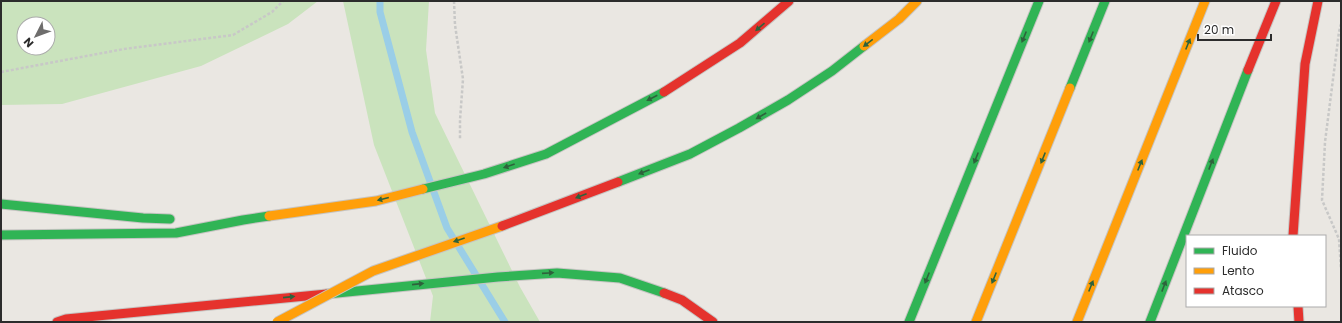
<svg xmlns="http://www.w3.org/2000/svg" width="1342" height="323" viewBox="0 0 1342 323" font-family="Poppins,sans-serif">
  <rect width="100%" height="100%" fill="#eae7e2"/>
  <path fill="#cae3bd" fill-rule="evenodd" d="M1 1H318L288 24 201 66 62 104 1 105ZM24 24H48V48H24Z
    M343 1H429L426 50 435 113 520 287 540 322H430L433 296 374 145Z"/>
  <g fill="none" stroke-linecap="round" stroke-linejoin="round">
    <path stroke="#9acee7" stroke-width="7" d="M380 1V12L412 132 447 228 505 322"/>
    <defs>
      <path id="fast" d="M1070 88 1105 1
        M618 182 690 154 739 128 788 100 832 71 864 46
        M423 189 484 174 546 154 664 92
        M1 204 143 218 170 219
        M1 235 176 233 243 220 269 216
        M327 294 498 277 557 273 620 278 664 293
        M909 322 1039 1
        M1150 322 1248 70"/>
      <path id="slow" d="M864 46 899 19 917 1
        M269 216 376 201 423 189
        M976 322 1070 88
        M1077 322 1205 1"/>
      <path id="jam" d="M1248 70 1276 1
        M664 92 740 43 789 1
        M1293 236 1305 64 1318 1
        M664 293 682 300 713 322
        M1298 306 1299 322
        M57 322 66 319 327 294"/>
    </defs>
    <use href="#fast" stroke="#c6c4c2" stroke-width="11"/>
    <use href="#slow" stroke="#c6c4c2" stroke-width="11"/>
    <use href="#jam" stroke="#c6c4c2" stroke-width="11"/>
    <path stroke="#c8c8c7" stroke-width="2.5" stroke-dasharray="3 2" stroke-linecap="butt" d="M454 1 455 25 463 79 460 120V139
      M1341 24 1339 32 1325 142 1322 200 1339 239 1341 269
      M1 72 124 49 233 35 272 12 283 1"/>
    <use href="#fast" stroke="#30b455" stroke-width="9"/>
    <use href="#slow" stroke="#ff9f0a" stroke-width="9"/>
    <use href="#jam" stroke="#e5322d" stroke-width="9"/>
    <defs>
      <path id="slow-bridge" d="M277 322 373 271 502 226"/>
      <path id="jam-bridge" d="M502 226 618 182"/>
    </defs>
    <use href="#slow-bridge" stroke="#c6c4c2" stroke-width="11" stroke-linecap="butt"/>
    <use href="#jam-bridge" stroke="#c6c4c2" stroke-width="11" stroke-linecap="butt"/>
    <use href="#slow-bridge" stroke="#ff9f0a" stroke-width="9"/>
    <use href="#jam-bridge" stroke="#e5322d" stroke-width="9"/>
  </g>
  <defs><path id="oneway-solid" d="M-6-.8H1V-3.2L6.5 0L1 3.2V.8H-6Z"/></defs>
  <g fill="#2e623c">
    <use href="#oneway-solid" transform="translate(760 27) rotate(139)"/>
    <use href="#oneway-solid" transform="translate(1024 37) rotate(112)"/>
    <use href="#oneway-solid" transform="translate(1091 37) rotate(112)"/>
    <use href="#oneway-solid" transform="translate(868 43) rotate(142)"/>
    <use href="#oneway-solid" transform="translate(1188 44) rotate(-68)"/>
    <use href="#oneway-solid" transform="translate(652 98) rotate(153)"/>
    <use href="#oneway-solid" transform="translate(761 116) rotate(150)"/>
    <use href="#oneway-solid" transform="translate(976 158) rotate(112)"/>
    <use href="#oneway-solid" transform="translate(1043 158) rotate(112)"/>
    <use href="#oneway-solid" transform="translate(1211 164) rotate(-69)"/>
    <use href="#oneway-solid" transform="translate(1140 165) rotate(-68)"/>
    <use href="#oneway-solid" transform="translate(509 166) rotate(161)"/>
    <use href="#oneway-solid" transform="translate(644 172) rotate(159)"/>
    <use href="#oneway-solid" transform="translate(581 196) rotate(159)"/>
    <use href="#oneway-solid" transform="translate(383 199) rotate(166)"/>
    <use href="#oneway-solid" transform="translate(459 240) rotate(161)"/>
    <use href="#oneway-solid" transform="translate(548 273) rotate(-4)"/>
    <use href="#oneway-solid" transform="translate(927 278) rotate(112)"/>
    <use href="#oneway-solid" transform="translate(994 278) rotate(112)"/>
    <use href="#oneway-solid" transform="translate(418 284) rotate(-6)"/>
    <use href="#oneway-solid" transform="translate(1091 286) rotate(-68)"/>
    <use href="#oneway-solid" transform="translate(1164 286) rotate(-69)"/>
    <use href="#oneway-solid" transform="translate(289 297) rotate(-6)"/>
  </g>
  <rect width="1342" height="323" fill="none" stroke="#2c2c2c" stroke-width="4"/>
  <rect x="1186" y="235" width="140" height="72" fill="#ffffff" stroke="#ababab"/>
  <rect x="1194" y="248" width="20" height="6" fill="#30b455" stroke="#ababab"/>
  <text x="1222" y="255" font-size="12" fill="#2c2c2c">Fluido</text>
  <rect x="1194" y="268" width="20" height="6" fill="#ff9f0a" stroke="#ababab"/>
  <text x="1222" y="275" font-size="12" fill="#2c2c2c">Lento</text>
  <rect x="1194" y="288" width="20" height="6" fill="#e5322d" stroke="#ababab"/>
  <text x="1222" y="295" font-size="12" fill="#2c2c2c">Atasco</text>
  <g transform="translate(36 36) rotate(228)"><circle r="19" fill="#ffffff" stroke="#ababab"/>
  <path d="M0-3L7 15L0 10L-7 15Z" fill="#6e6d6c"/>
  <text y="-6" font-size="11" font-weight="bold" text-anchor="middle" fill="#2c2c2c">N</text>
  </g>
  <path d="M1198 34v6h73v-6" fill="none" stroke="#2c2c2c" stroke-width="2"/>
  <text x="1204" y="34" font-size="12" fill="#2c2c2c" stroke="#ffffff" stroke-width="3" paint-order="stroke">20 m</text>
</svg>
